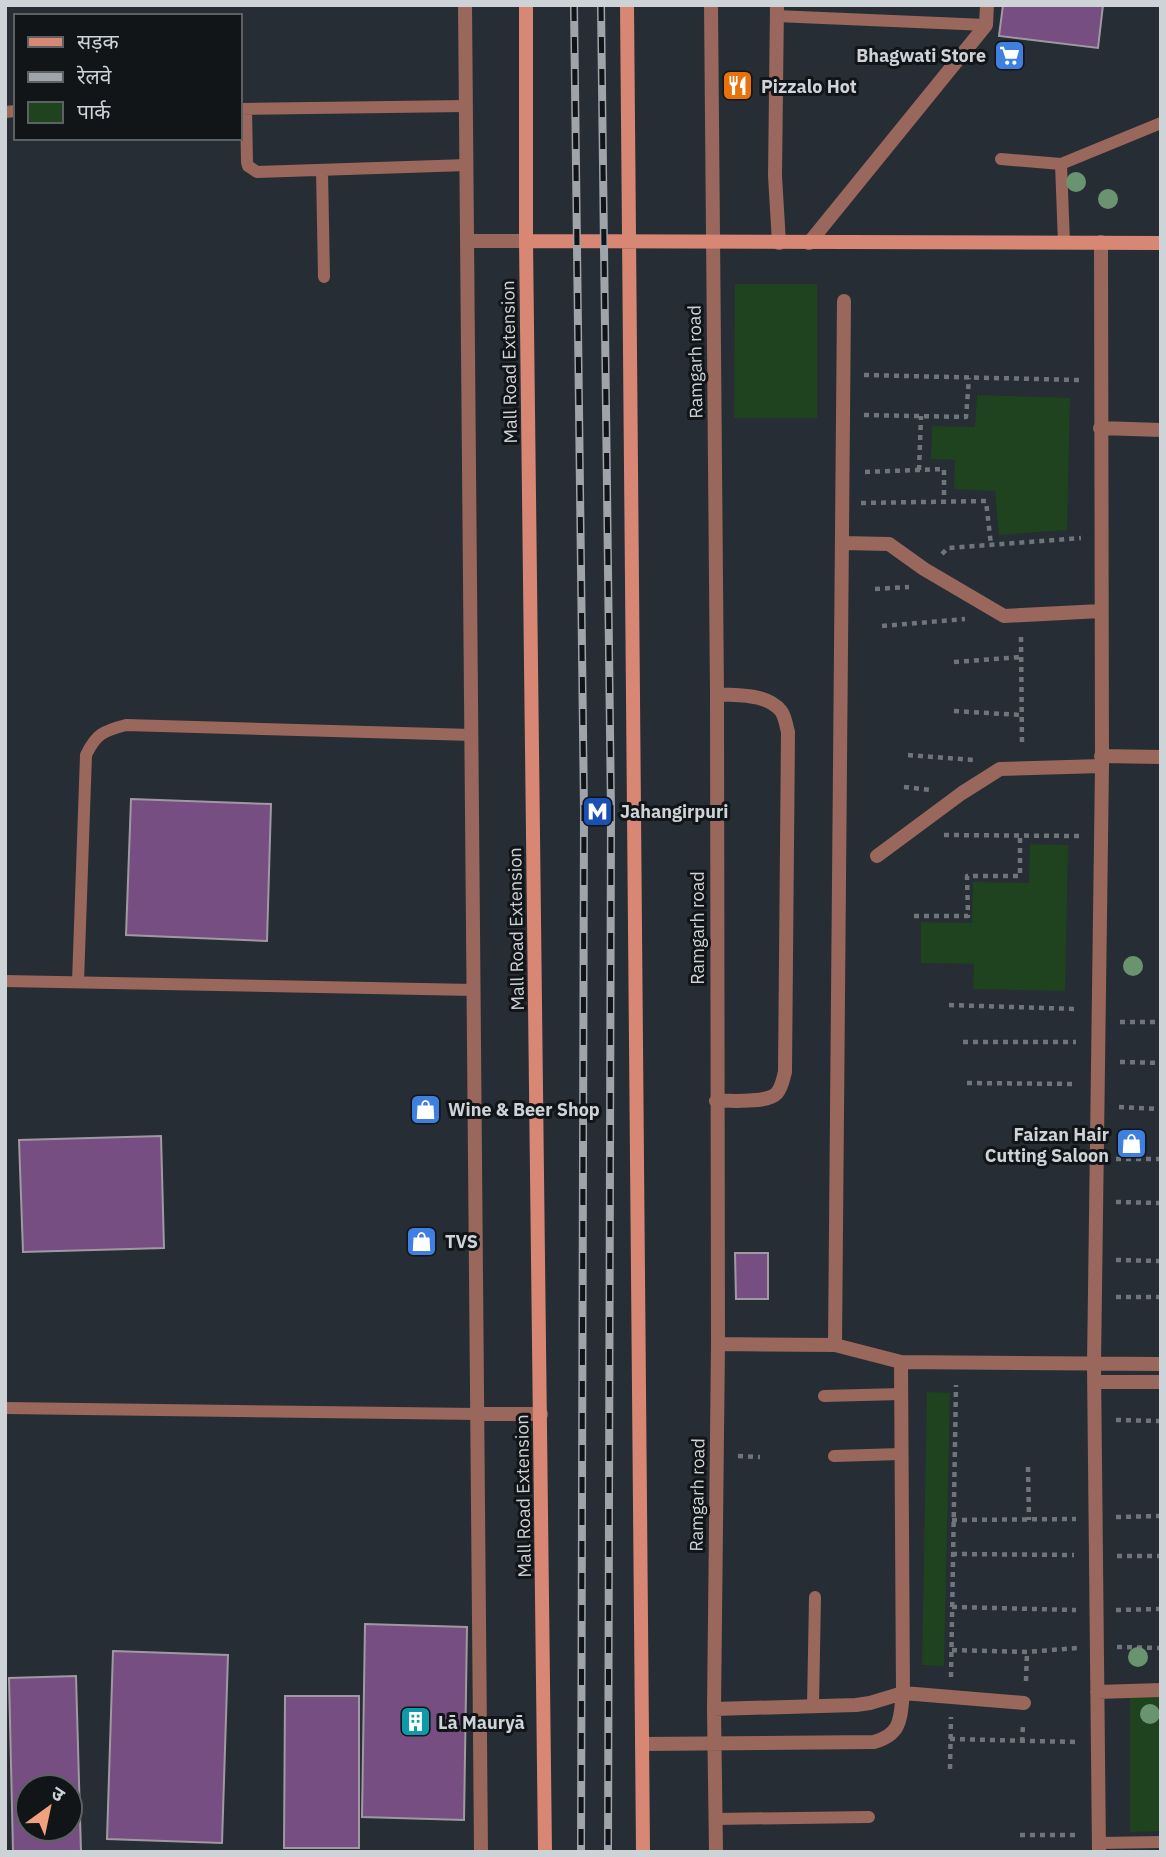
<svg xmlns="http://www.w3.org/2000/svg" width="1166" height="1857" viewBox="0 0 1166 1857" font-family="'IBM Plex Sans','Noto Sans Devanagari',sans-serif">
  <rect width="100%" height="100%" fill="#262d34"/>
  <path fill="#1f421f" d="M735 284H817V418H734Z
    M977 395 1070 398 1067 530 999 535 995 491 954 489 955 460 931 459 932 426 975 427Z
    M1030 844 1068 845 1065 991 973 989 974 964 921 963V922L972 923 973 882 1029 883Z
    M927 1392 950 1393 944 1666 922 1665Z
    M1130 1697H1161V1831L1130 1832Z"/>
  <path fill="#764e81" stroke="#a099a2" stroke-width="2" fill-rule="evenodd" d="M1003 5H1103L1098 48 999 36Z
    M131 799 271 804 267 941 126 935Z
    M161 1136 164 1248 23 1252 19 1140Z
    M735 1253H768V1299H736Z
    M365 1624 467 1627 464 1820 362 1817Z
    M113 1651 228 1655 222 1843 107 1839Z
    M76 1676 81 1852H13L9 1678ZM28 1787H70V1829H28Z
    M285 1696H359V1848H284Z"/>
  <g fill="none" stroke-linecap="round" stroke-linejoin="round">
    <path stroke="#6f757b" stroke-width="4.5" stroke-dasharray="5 5" stroke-linecap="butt" d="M864 375 1079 380
      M864 415 966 417 969 378
      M919 470 921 416
      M865 472 944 469V501
      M861 503 986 501 991 545
      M942 554 948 548 1081 538
      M875 589 909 587
      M882 626 965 619
      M1021 637 1022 747
      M954 662 1021 657
      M954 711 1021 715
      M908 755 973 760
      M904 787 931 790
      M944 835 1079 836
      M914 916H968L967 876H1020V835
      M949 1005 1076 1009
      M1120 1022H1161
      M963 1042H1076
      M1120 1062 1161 1063
      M967 1083 1076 1084
      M1119 1107 1161 1109
      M1116 1159H1161
      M1116 1202 1161 1203
      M1116 1260 1161 1261
      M1116 1297H1161
      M1116 1420 1161 1421
      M738 1456 760 1457
      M1028 1467 1029 1520
      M1116 1517 1161 1516
      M952 1520 1076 1519
      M952 1554 1074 1555
      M1117 1556H1161
      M952 1607 1076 1610
      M1116 1610 1161 1609
      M1117 1647 1161 1648
      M952 1650 1027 1652 1077 1648
      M951 1677 956 1385
      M1026 1681 1027 1652
      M950 1739 1076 1742
      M1022 1742 1023 1725
      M950 1769 951 1717
      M1020 1835H1077"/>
    <path stroke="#99675b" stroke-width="12" d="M776 16 986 25
      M240 109 466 106
      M246 109 247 162 248 166 257 172 467 165
      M5 112 16 111
      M1001 159 1061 164 1161 123
      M1061 164 1064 243
      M322 170 324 277
      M5 981 474 990
      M78 982 86 755C96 734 103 731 126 725L472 735
      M824 1396 901 1394
      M5 1408 478 1414
      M834 1456 901 1454
      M813 1706 815 1597
      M715 1819 869 1817
      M1099 1843 1161 1842"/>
    <path stroke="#99675b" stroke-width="14" d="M465 5 481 1852
      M711 5 717 694 718 1344 714 1709 716 1852
      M777 5 775 176 779 243
      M468 241H526
      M809 243 986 25 987 5
      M1100 428 1161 430
      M843 543 889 544 924 569 1004 616 1101 611
      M1101 756 1161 757
      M877 856 962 793 1000 769 1102 766
      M716 1101C731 1100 767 1104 777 1093 782 1087 783 1079 785 1072L788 732C786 725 785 716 781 711 766 693 738 696 717 694
      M718 1344 835 1345 901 1362
      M835 1345 844 301
      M1094 1382H1161
      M478 1414H541
      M1097 1692 1161 1690
      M714 1709 856 1705 870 1703 903 1693 1024 1703
      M642 1744 874 1742C902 1734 900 1719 903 1693L901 1362 1161 1364
      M1099 1852 1094 1365 1102 766 1101 242"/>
    <path stroke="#d78774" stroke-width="14" d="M526 5V241L545 1852
      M627 5 643 1852
      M526 241 1161 243"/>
    <defs>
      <path id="rail" d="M574 5 584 811 581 1852
        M601 5 611 811 608 1852"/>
    </defs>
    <use href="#rail" stroke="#9ea4a9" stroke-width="8"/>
    <use href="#rail" stroke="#121518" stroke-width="5" stroke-dasharray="16" stroke-linecap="butt"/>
  </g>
  <g fill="#6a9470">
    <circle cx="1076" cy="182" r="10"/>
    <circle cx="1108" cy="199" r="10"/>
    <circle cx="1133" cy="966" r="10"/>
    <circle cx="1138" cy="1657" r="10"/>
    <circle cx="1150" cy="1714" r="10"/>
  </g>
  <defs>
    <symbol id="supermarket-square" viewBox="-11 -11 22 22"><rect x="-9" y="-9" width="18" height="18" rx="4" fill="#3f7fe0" stroke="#121518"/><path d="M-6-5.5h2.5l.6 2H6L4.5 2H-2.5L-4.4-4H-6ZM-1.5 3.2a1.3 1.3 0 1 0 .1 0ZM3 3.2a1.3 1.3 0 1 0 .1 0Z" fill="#fff"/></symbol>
    <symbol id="restaurant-square" viewBox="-11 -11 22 22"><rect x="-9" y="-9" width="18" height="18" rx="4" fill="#e8710a" stroke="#121518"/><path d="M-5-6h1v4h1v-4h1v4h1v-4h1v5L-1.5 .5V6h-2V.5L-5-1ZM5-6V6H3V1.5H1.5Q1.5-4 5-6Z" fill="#fff"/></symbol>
    <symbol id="metro-square" viewBox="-11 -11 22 22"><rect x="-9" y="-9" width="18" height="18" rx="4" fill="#1a4fb4" stroke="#121518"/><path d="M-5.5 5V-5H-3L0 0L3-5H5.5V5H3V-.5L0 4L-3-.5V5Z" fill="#fff"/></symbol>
    <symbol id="shop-square" viewBox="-11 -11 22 22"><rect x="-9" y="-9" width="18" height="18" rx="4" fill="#3f7fe0" stroke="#121518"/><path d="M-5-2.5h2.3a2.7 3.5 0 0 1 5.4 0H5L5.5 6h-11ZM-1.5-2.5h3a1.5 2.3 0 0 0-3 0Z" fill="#fff"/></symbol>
    <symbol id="building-square" viewBox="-11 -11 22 22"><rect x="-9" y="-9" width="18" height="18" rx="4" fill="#0f9aa8" stroke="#121518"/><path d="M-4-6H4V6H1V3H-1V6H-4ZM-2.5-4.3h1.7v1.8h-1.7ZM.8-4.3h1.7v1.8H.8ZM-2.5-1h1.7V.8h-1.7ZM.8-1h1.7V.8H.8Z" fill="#fff"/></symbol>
  </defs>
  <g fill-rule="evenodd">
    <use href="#supermarket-square" x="992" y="38" width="35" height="35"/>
    <use href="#restaurant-square" x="720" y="68" width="35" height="35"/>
    <use href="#metro-square" x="580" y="794" width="35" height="35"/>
    <use href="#shop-square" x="408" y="1092" width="35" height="35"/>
    <use href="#shop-square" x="1114" y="1126" width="35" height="35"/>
    <use href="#shop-square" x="404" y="1224" width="35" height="35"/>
    <use href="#building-square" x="398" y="1704" width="35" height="35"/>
  </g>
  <g text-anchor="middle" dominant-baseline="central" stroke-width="6" stroke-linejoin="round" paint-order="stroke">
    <g font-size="18" font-weight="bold" fill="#ced3d7" stroke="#121518" text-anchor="start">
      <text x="986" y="55" text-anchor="end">Bhagwati Store</text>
      <text x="761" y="86">Pizzalo Hot</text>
      <text x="620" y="811">Jahangirpuri</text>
      <text x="448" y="1109">Wine &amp; Beer Shop</text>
      <text x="1109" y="1134" text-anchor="end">Faizan Hair<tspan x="1109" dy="21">Cutting Saloon</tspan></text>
      <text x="445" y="1241">TVS</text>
      <text x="438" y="1722">Lā Mauryā</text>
    </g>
    <g font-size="18" fill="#ced3d7" stroke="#121518">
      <text transform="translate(509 362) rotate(-91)">Mall Road Extension</text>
      <text transform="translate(695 362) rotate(-91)">Ramgarh road</text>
      <text transform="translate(697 928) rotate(-90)">Ramgarh road</text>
      <text transform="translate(516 929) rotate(-91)">Mall Road Extension</text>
      <text transform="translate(697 1495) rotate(-89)">Ramgarh road</text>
      <text transform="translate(523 1496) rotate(-91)">Mall Road Extension</text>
    </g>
  </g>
  <rect width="1166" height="1857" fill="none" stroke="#ced3d7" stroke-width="14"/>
  <rect x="14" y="14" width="228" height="126" fill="#121518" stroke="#5d6164" stroke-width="2"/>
  <rect x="28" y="37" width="35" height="10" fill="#d78774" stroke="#5d6164" stroke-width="2"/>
  <text x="77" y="49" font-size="21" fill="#ced3d7">सड़क</text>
  <rect x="28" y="72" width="35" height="10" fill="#9ea4a9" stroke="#5d6164" stroke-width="2"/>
  <text x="77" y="84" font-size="21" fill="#ced3d7">रेलवे</text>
  <rect x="28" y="102" width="35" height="21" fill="#1f421f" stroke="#5d6164" stroke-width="2"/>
  <text x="77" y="119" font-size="21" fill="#ced3d7">पार्क</text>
  <g transform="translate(49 1808) rotate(33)"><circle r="33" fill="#121518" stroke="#5d6164" stroke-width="2"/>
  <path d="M0-5L12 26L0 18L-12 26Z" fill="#f2a17e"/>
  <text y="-10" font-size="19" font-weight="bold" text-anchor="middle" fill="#ced3d7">उ</text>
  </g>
</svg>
